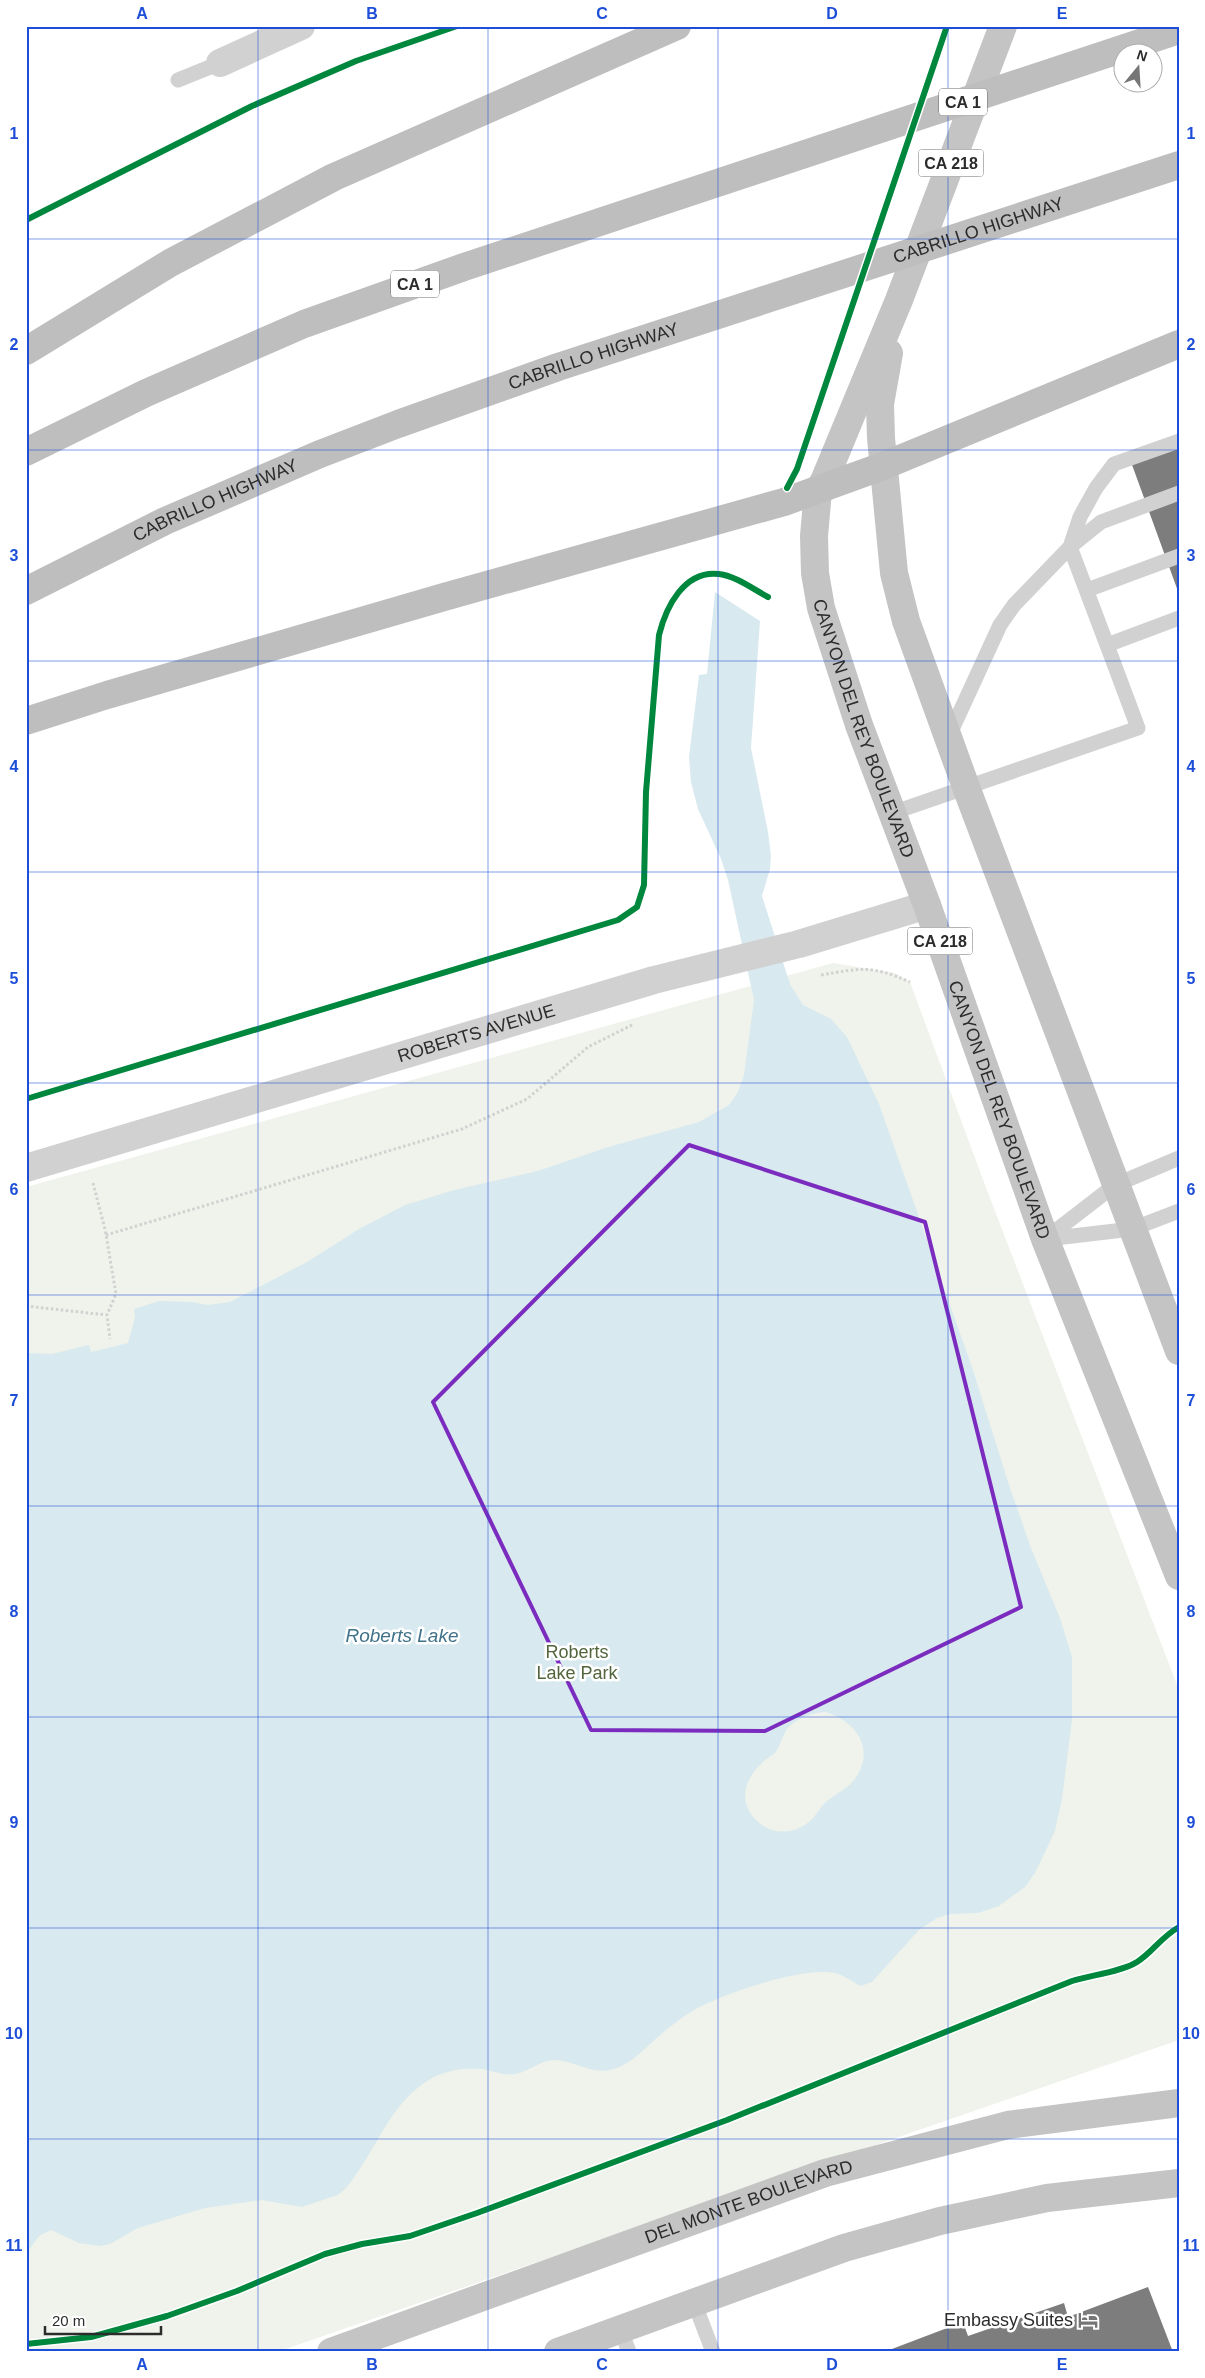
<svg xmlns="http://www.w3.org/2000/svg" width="1205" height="2378" viewBox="0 0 1205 2378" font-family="Helvetica,sans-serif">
  <rect width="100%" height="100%" fill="#fff"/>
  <path fill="#f0f3eb" d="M833 963 895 973 910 982 985 1185 1179 1690V2040L277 2352H26V1187Z"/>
  <path fill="#d8e9ef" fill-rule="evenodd" d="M715 592 760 621 751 748 768 832 771 856 770 869 762 896 790 984 803 1005 831 1019 847 1037 879 1104 972 1367 1009 1485 1031 1548 1060 1618 1072 1657V1720L1062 1799 1055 1831 1035 1873 1025 1887 999 1906 978 1913 950 1914 937 1918 919 1930 872 1982 861 1986C852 1982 845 1975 834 1973 802 1967 725 1993 696 2009 685 2015 675 2023 665 2031 648 2044 632 2066 610 2070 591 2074 574 2061 555 2060 540 2060 530 2071 516 2074 505 2076 493 2071 482 2069 468 2067 448 2070 434 2077 389 2101 377 2151 346 2188L338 2195 302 2207 262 2200 205 2208 138 2228 110 2244 100 2246 79 2243 51 2230 39 2236 26 2254V1353L52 1354 89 1345 91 1352 128 1343 135 1317 134 1309 159 1301 192 1302 208 1305 230 1302 307 1262 359 1229 405 1205 454 1190 538 1171 608 1147 699 1122 729 1105 738 1092 744 1075 754 1000 728 880 721 859 698 809 691 782 689 757 699 675 707 674ZM826 1712C854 1721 875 1746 857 1776 850 1788 836 1793 826 1802 821 1806 818 1812 814 1817 798 1835 772 1837 755 1819 738 1801 745 1778 762 1763 765 1759 770 1757 774 1754 779 1749 781 1740 784 1734 792 1719 810 1713 826 1712Z"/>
  <path fill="#7d7d7d" d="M1179 445V594L1131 462Z
    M1148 2287 1173 2352H884L963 2322 968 2336 1064 2303 1068 2317Z"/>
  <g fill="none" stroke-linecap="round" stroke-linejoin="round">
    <path stroke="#d1d1d1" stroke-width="3" stroke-dasharray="2.5 2.5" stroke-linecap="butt" d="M821 975C862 968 871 965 910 982
      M93 1183 105 1229 116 1294 107 1315
      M106 1235 462 1129 527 1099 588 1047 634 1024
      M26 1306 107 1315 110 1339"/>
    <path stroke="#d1d1d1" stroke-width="15" d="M178 80 220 63
      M1087 590 1179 556
      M1107 645 1070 547 1080 517 1096 488 1114 464 1179 441
      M948 738 1000 625 1014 605 1070 547 1101 522 1179 493
      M892 813 1138 728 1107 645 1179 618
      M1045 1239 1115 1185 1179 1158
      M1047 1239 1132 1229 1179 1211
      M694 2302 713 2352
      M620 2328 629 2352"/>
    <g stroke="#d1d1d1" stroke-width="28">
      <path d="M220 63 301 26"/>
      <path id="s1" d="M26 1168 654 980 799 944 927 905"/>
    </g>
    <g stroke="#c4c4c4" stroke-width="28">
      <path id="s2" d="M1003 26 899 300 824 481 818 491 814 536 815 573 821 608 859 725 927 905 1045 1239 1179 1576"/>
      <path d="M889 353 880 404 881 438 894 573 906 621 966 787 1179 1351"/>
      <path id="s3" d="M331 2352 825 2173 1008 2125 1179 2103"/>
      <path d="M558 2352 844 2248 940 2221 1047 2198 1179 2183"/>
    </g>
    <g stroke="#bebebe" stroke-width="28">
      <path d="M26 351 170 263 334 177 677 26"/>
      <path d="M26 452 146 393 304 324 464 267 1179 30"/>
      <path id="s4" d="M26 591 165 521 320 454 398 424 558 367 1179 165"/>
      <path d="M26 721 107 695 444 597 784 502 883 466 1179 344"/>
    </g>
    <defs>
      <path id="cycleway" d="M26 220 252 106 356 61 457 26
        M787 488 797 469 947 26
        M26 1099 618 920 637 907 644 885 646 792 659 635C666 607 684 570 719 574 736 576 753 589 768 597
        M26 2344 91 2337 167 2316 237 2291 325 2254 362 2244 410 2236 477 2213 727 2120 1072 1981C1091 1975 1121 1972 1137 1962 1152 1953 1161 1937 1179 1927"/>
    </defs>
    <use href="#cycleway" stroke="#fff" stroke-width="9"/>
    <use href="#cycleway" stroke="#00873e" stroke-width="6"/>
  </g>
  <path fill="none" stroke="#7b2cbf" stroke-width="4" stroke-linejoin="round" d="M689 1145 925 1222 1021 1607 765 1731 591 1730 433 1402Z"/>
  <path fill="none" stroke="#1d4ed8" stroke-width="1" stroke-opacity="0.55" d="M258 26V2352M488 26V2352M718 26V2352M948 26V2352M26 239H1179M26 450H1179M26 661H1179M26 872H1179M26 1083H1179M26 1295H1179M26 1506H1179M26 1717H1179M26 1928H1179M26 2139H1179"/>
  <defs>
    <symbol id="hotel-bare" viewBox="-9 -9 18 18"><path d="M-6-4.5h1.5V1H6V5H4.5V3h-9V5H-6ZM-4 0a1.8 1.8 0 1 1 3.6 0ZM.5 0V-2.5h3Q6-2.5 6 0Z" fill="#767676" stroke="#fff" stroke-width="2.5" paint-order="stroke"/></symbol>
  </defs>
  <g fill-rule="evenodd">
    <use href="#hotel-bare" x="1074" y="2306" width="28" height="28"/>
  </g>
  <g text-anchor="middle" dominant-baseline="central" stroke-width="5" stroke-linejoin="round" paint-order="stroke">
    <g fill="#fff" stroke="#6b6b6b" stroke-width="1">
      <rect x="939" y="88.5" width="48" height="27" rx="4"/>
      <rect x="918.5" y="149.5" width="65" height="27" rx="4"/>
      <rect x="391" y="270.5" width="48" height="27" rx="4"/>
      <rect x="907.5" y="927.5" width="65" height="27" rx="4"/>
    </g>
    <g font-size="16" font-weight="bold" fill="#2c2c2c">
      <text x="963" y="102">CA 1</text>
      <text x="951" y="163">CA 218</text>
      <text x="415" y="284">CA 1</text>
      <text x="940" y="941">CA 218</text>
    </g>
    <g font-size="18" fill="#2c2c2c" stroke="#fff">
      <text stroke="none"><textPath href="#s4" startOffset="1020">CABRILLO HIGHWAY</textPath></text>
      <text stroke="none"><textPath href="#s4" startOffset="615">CABRILLO HIGHWAY</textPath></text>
      <text stroke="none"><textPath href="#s4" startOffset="210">CABRILLO HIGHWAY</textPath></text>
      <text stroke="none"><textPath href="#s2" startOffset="746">CANYON DEL REY BOULEVARD</textPath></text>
      <text stroke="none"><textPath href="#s1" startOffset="470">ROBERTS AVENUE</textPath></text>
      <text stroke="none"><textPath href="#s2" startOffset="1151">CANYON DEL REY BOULEVARD</textPath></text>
      <text stroke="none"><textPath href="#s3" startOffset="444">DEL MONTE BOULEVARD</textPath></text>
    </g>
    <g font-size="18" fill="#53653d" stroke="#fff">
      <text x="577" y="1652">Roberts<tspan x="577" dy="21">Lake Park</tspan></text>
    </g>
    <g font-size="18" fill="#2c2c2c" stroke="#fff" text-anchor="end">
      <text x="1073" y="2320">Embassy Suites</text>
    </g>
    <g font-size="19" font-style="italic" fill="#407389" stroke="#fff">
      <text x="402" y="1635">Roberts Lake</text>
    </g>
  </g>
  <rect width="1205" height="2378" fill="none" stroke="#ffffff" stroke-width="55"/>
  <g transform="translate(1138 68) rotate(18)"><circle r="24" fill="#ffffff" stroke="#ababab"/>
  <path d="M0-4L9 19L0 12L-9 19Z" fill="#767676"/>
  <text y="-8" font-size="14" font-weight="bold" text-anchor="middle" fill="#2c2c2c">N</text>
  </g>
  <path d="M45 2326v8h116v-8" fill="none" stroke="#2c2c2c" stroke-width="2.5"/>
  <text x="52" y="2326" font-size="15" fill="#2c2c2c" stroke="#ffffff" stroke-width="4" paint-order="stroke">20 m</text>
  <rect x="28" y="28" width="1150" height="2322" fill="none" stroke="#1d4ed8" stroke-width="2"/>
  <g font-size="16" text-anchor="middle" font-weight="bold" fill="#1d4ed8">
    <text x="142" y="19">A</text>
    <text x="372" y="19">B</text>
    <text x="602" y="19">C</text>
    <text x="832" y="19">D</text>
    <text x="1062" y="19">E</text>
    <text x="14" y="139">1</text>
    <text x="1191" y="139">1</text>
    <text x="14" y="350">2</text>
    <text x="1191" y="350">2</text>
    <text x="14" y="561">3</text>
    <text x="1191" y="561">3</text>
    <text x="14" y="772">4</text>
    <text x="1191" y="772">4</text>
    <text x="14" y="984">5</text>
    <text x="1191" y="984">5</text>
    <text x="14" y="1195">6</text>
    <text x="1191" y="1195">6</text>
    <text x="14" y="1406">7</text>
    <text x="1191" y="1406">7</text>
    <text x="14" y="1617">8</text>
    <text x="1191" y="1617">8</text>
    <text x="14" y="1828">9</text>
    <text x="1191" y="1828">9</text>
    <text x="14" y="2039">10</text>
    <text x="1191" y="2039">10</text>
    <text x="14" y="2251">11</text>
    <text x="1191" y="2251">11</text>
    <text x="142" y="2370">A</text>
    <text x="372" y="2370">B</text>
    <text x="602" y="2370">C</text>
    <text x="832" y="2370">D</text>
    <text x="1062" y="2370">E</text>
  </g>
</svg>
